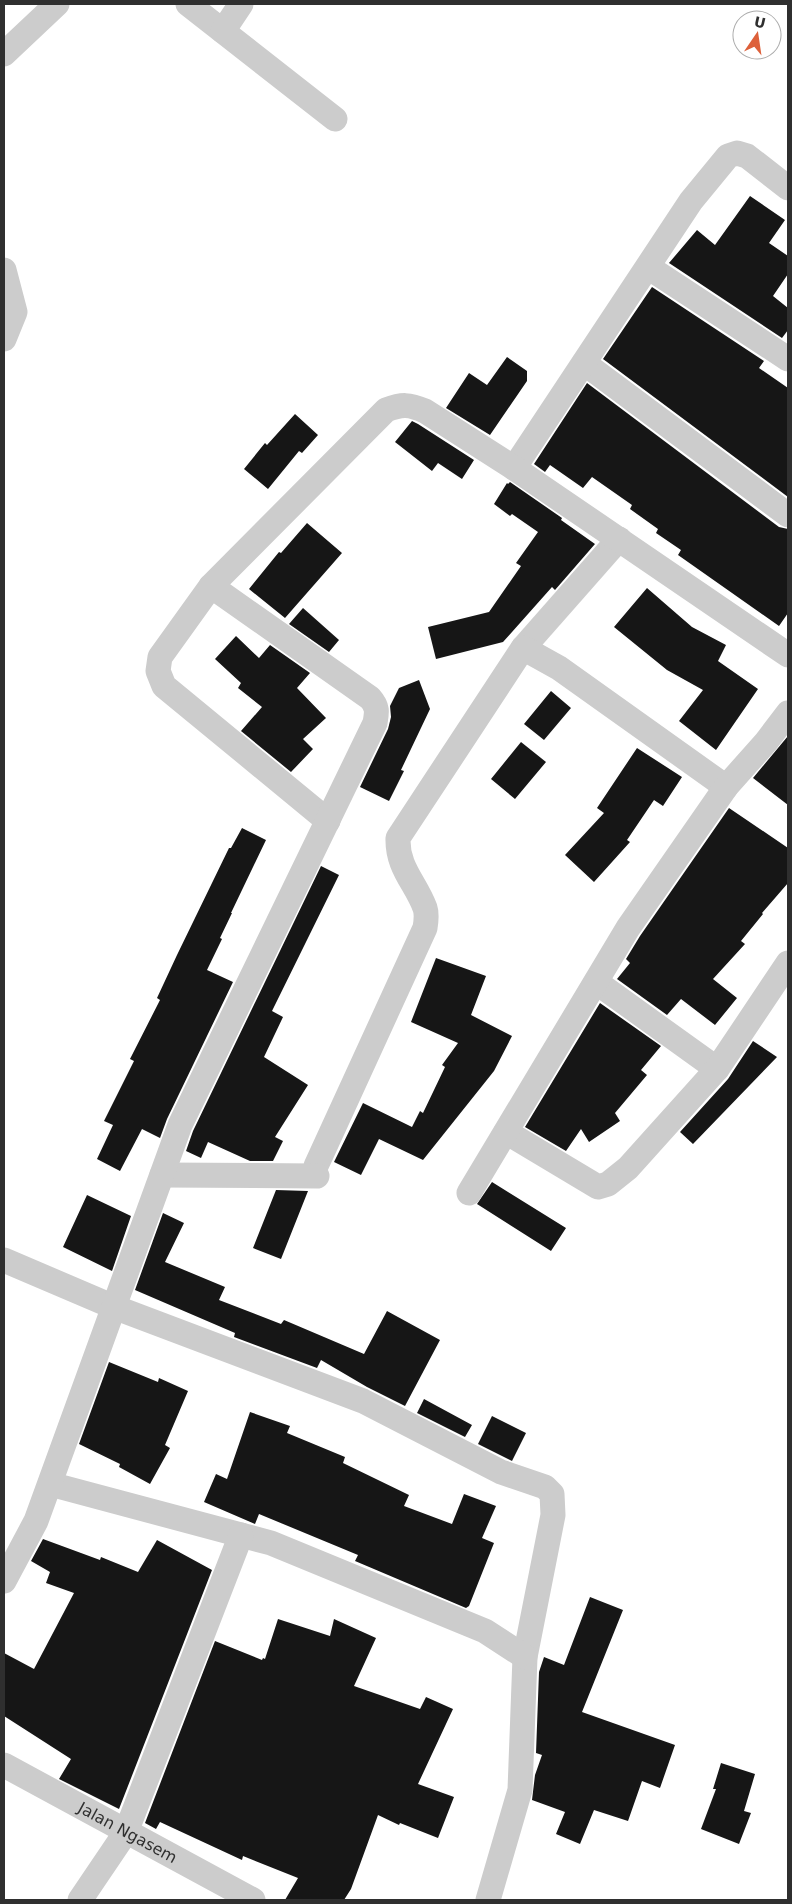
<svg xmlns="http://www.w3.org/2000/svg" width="792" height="1904" viewBox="0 0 792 1904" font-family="'DejaVu Sans',sans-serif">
  <rect width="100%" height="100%" fill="#fff"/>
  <path fill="#161616" d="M750 196 785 220 769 243 788 256V274L773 296 788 308V330L782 338 669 263 697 230 715 245Z
    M652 287 764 361 759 368 788 388V497L603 359Z
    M507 357 527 371V381L490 435 446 408 469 373 487 385Z
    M587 383 779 527 788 529V613L779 626 678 555 681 550 656 533 658 529 630 509 632 505 592 477 583 488 550 465 545 472 534 464Z
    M295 414 318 435 302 453 299 451 268 489 244 469 265 443 267 445Z
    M412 421 418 424 474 460 462 479 438 463 432 471 395 442Z
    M510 482 562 518 561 520 595 544 555 590 552 587 503 642 436 659 428 627 489 612 521 566 516 563 538 532 512 514 510 516 494 504 507 483 508 484Z
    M307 523 342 553 285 618 249 589 279 552 281 553Z
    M647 588 692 627 726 645 718 661 758 689 716 750 679 721 703 690 667 670 614 627Z
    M303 608 339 640 329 652 289 624Z
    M236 636 259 658 270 645 310 673 297 688 326 718 303 739 313 749 291 772 241 731 262 707 238 688 241 683 215 659Z
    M419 680 430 709 401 770 404 771 389 801 360 787 388 729 391 717 390 706 399 688Z
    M551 691 571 708 544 740 524 724Z
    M788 736V805L753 778Z
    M521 742 546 762 515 799 491 779Z
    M637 748 682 777 663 806 654 800 627 840 630 842 594 882 565 855 604 813 597 808Z
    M729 808 788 848V883L762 913 763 914 741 941 745 944 713 979 737 998 715 1025 681 999 667 1015 617 979 630 963 626 959 640 936Z
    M242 828 266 840 231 913H232L220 938 222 939 207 970 233 982 167 1119 160 1138 142 1129 120 1171 97 1159 113 1125 104 1121 134 1061 130 1059 160 1000 157 998 177 955 229 848H231Z
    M321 866 339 875 272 1011 283 1017 264 1057 308 1085 275 1137 283 1141 273 1161H250L208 1142 201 1158 186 1151 193 1131Z
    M436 958 486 976 471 1015 512 1036 494 1071 423 1160 379 1139 361 1175 334 1162 363 1103 412 1127 420 1111 423 1113 445 1067 442 1065 458 1043 411 1022Z
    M600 1003 661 1046 641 1070 647 1075 615 1113 620 1121 589 1142 581 1129 566 1151 525 1127Z
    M753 1041 777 1057 693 1144 680 1132 728 1079Z
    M492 1182 566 1228 551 1251 477 1204Z
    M276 1190 308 1191 281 1259 253 1248Z
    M87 1195 131 1216 112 1271 63 1247Z
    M163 1213 184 1223 165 1262 225 1287 219 1300 281 1324 284 1320 364 1354 387 1311 440 1340 405 1406 367 1387 321 1360 317 1368 234 1337 235 1333 135 1290Z
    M109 1362 158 1382 159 1378 188 1391 165 1445 170 1448 150 1484 119 1467 120 1464 79 1444Z
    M424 1399 472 1425 465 1437 417 1413Z
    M250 1412 290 1426 287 1433 345 1457 343 1463 409 1495 404 1506 452 1524 464 1494 496 1506 482 1538 494 1543 469 1606 466 1608 355 1561 358 1555 259 1514 255 1524 204 1502 216 1474 227 1479Z
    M492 1416 526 1433 512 1461 478 1444Z
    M43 1539 100 1560 101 1557 138 1572 157 1540 212 1570 119 1809 59 1779 71 1759 4 1716V1653L34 1669 74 1593 46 1583 50 1572 31 1561Z
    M590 1597 623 1610 582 1712 675 1745 660 1788 642 1781 628 1821 594 1810 580 1844 556 1834 565 1812 532 1800 535 1775 542 1755 536 1753 539 1672 544 1657 564 1665Z
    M278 1619 330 1636 334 1619 376 1638 354 1686 420 1709 426 1697 453 1709 418 1784 454 1797 438 1838 400 1823 399 1825 378 1815 351 1889 344 1900H285L298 1878 243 1856 242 1860 160 1822 156 1829 145 1823 215 1641 262 1660 263 1658 265 1659Z
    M721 1763 755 1774 744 1811 751 1813 739 1844 701 1829 716 1789H713Z"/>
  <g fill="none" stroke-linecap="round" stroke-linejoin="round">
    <g stroke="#ccc" stroke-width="25">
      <path d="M188 4 335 119"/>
      <path d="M223 31 241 4"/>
      <path d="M4 54 57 4"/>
      <path d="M648 267 788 359"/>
      <path d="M4 270 15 312 4 339"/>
      <path d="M584 363 788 515"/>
      <path d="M514 468 691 201 728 156 737 153 747 156 788 188"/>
      <path d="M211 586 160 657 158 671 164 686 328 821"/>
      <path d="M523 648 619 539"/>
      <path d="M596 982 717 1069"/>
      <path d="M506 1132 598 1187 608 1184 628 1168 717 1069 788 963"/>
      <path d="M316 1166 425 928C426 922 427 914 425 908 416 883 397 868 398 838L523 648 559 668 726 787"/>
      <path d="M162 1175 317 1176"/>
      <path d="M469 1193 628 928 726 787 766 742 788 713"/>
      <path d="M4 1260 114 1307 363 1401 501 1472 545 1487 552 1494 553 1515 525 1657 520 1790 488 1900"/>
      <path d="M50 1484 271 1543 485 1631 525 1657"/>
      <path d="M4 1581 36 1521 180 1125 375 723C377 712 378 707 370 698L211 586 386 410C402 404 409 404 425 411L514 468 788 655"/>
      <path id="s1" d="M4 1765 253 1900"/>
      <path d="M80 1900 126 1832 241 1535"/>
    </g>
  </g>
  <g text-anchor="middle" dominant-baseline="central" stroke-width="5" stroke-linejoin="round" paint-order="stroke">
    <g font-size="16" fill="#2f2f2f" stroke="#fff">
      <text stroke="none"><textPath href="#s1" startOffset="141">Jalan Ngasem</textPath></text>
    </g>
  </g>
  <rect width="792" height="1904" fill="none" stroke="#2f2f2f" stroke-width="10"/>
  <g transform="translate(757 35) rotate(13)"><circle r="24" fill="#ffffff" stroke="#acacac"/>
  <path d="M0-4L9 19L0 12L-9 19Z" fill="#dd603a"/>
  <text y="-8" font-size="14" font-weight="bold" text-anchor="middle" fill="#2f2f2f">U</text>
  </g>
</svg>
